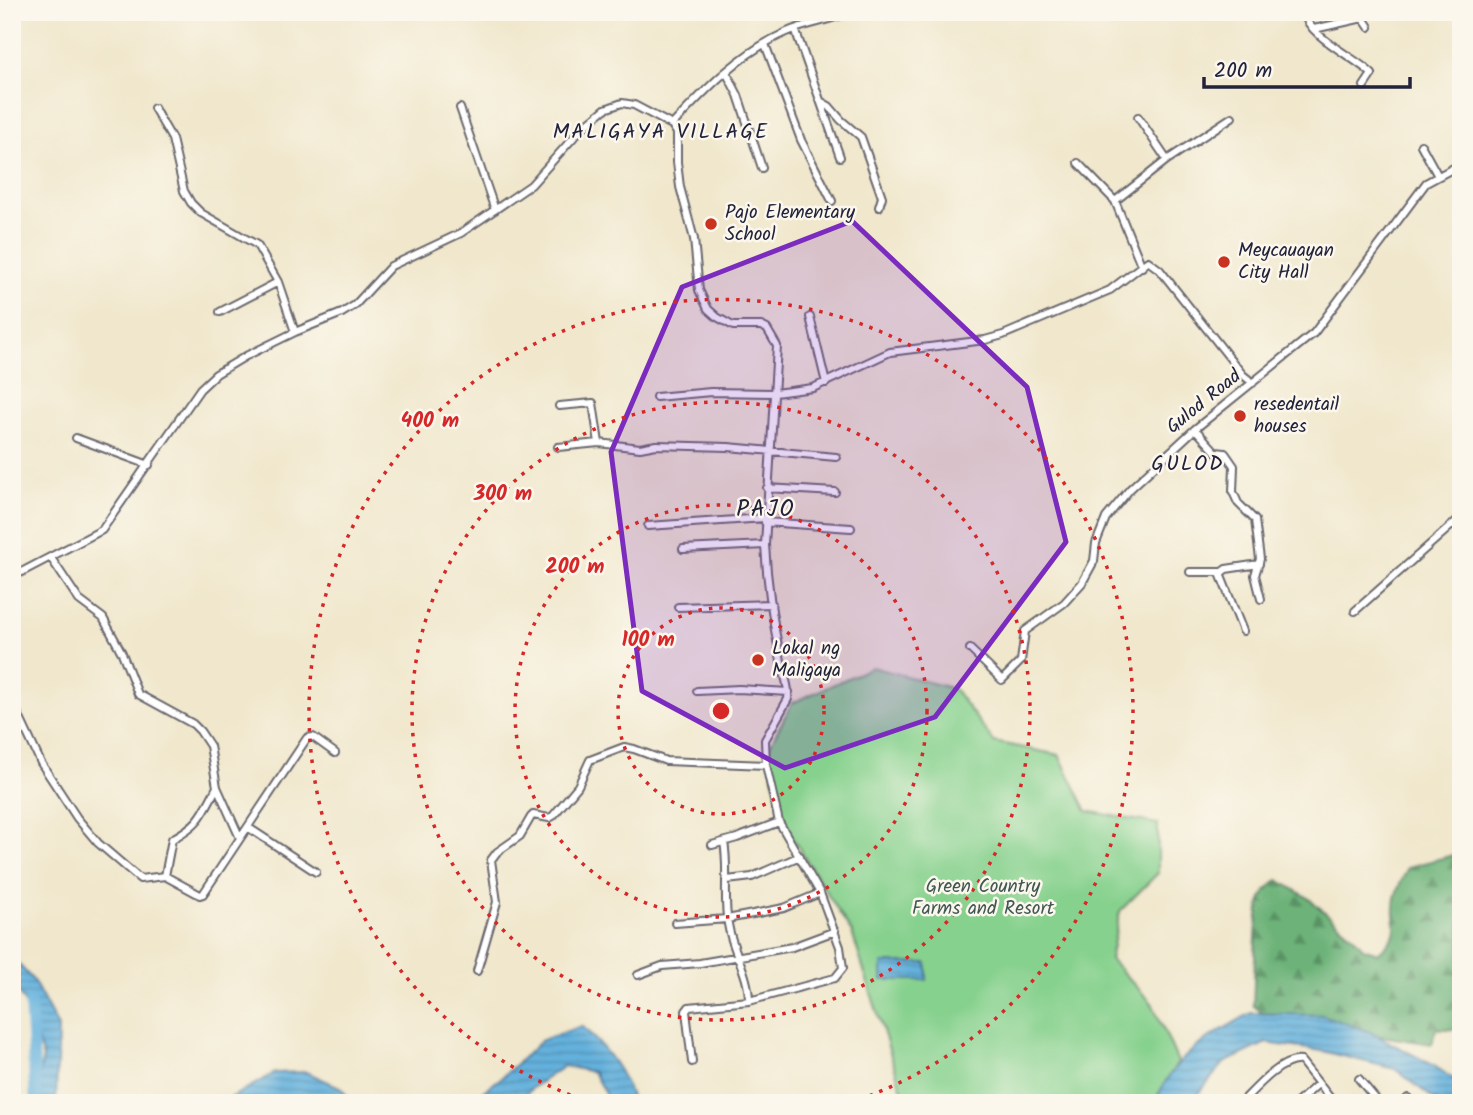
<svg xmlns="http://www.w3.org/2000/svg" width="1473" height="1115" viewBox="0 0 1473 1115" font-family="Kalam,sans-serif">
  <defs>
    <pattern id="forest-firs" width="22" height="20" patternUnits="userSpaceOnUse" patternTransform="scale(1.75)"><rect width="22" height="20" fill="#6db379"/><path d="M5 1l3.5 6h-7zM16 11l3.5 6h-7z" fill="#599164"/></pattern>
    <pattern id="water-rules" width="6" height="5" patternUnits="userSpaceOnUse" patternTransform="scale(1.75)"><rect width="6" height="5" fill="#64b1dd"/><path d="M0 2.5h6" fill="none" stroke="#5290b4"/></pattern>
  </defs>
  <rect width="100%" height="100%" fill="#fbf7ec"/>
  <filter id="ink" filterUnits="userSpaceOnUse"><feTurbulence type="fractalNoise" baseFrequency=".0143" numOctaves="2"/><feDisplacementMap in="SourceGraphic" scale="14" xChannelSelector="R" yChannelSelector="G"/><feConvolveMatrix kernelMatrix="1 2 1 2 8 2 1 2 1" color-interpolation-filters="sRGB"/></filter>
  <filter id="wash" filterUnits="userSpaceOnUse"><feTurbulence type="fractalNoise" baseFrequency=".00686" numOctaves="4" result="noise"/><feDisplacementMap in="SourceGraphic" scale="28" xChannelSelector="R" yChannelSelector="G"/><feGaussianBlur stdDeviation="1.57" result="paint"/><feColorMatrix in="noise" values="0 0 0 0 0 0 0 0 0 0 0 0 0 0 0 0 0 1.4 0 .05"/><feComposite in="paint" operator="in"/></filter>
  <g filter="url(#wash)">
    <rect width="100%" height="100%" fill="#f0e7cc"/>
    <path fill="#87d18e" stroke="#547a64" stroke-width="2" d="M872 667 954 689 994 742 1059 755 1087 811 1158 824V873L1120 911 1110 959 1152 1003 1178 1062 1153 1103H906L852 933 782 821 768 749 792 703Z"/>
    <path fill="url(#forest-firs)" stroke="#486a5a" stroke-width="2" d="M1461 853 1460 1028C1452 1031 1444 1028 1436 1029L1432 1044 1269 1019 1253 1005C1255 982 1254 913 1263 896 1266 889 1272 885 1278 880L1307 897 1353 936 1363 948 1378 953C1407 928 1389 927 1395 898 1397 888 1404 877 1408 867Z"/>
    <path fill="url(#water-rules)" stroke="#436a8c" stroke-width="2" d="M12 957 33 980 58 1027 56 1103H33L43 1058 29 1010 12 982Z
      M882 963H927V980H882Z
      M1251 1013 1322 1015 1370 1032 1433 1065 1461 1084V1103H1439L1395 1069 1323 1051 1266 1043 1224 1063 1190 1103H1155C1174 1054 1208 1038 1251 1013Z
      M582 1026C605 1048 624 1071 633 1103H608L605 1094 593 1072 564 1066 532 1088 517 1103H467L501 1078 542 1040Z
      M306 1072 340 1087 353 1103H309L306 1101 221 1103 275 1073Z"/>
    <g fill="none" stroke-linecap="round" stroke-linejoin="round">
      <path stroke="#64b1dd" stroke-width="12" d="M30 1001 36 1103"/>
    </g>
  </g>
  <g filter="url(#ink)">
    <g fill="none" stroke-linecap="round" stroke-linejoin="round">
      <defs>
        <path id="minor" d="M1304 12C1307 36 1355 57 1372 74L1364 86
          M795 29 840 157
          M1314 29 1363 18 1369 27
          M765 44 801 140 832 201
          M726 72 738 95 762 168
          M822 102 829 106 841 120 861 137 882 197 879 207
          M154 108 172 139 184 191 191 203 201 213 257 245 278 282 295 332
          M460 108 495 210
          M1138 117 1167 160
          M672 125C706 89 741 52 787 32 807 23 829 21 850 12
          M1421 145 1438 176
          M1078 163 1115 201
          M1142 267 1115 201 1167 160 1232 117
          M220 312 278 282
          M810 317 826 383
          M656 397 711 392 775 393 813 388 890 352 985 340 1003 335 1110 290 1148 261 1160 270 1243 375 1253 383
          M559 406 593 403 599 443
          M1195 429 1216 452 1225 453 1234 466 1233 492 1238 503 1255 520 1260 559 1255 575 1261 599
          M76 438 149 465
          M558 447 599 443 640 448 656 445 728 447 836 457
          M767 488 835 492
          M765 522 851 528
          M648 526 765 518
          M683 549 765 545
          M51 558 79 600 103 618 122 653 138 694 193 724 200 731 210 746 217 787 240 838
          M1190 572H1222
          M12 577 102 530 200 389 216 374 246 356 295 332 342 313 355 305 391 266 461 233 531 185 582 128 605 109 622 103 634 105 672 125 677 133V162L680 187 694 239 699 290 708 309 717 317 733 326H761L767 329 777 346 765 545C767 583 773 623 781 661 783 674 790 686 788 699L765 740 766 765 779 822 820 893 840 947 843 968 835 978 749 1001
          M678 607 772 604
          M1355 611 1461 517
          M1243 631 1221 576 1222 572 1226 569 1259 564
          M970 649 1002 680 1021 661 1025 631 1064 603 1082 583 1094 561 1096 543 1106 518 1130 489 1195 429 1314 333 1426 183 1461 164
          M697 691 739 689 789 692
          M12 701 41 763 77 818 98 843 140 879 165 876 200 895 203 894 307 738 313 737 335 753
          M249 828 316 872
          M712 845 737 838 779 822
          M165 876 172 839C201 823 202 815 217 787
          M727 880 752 877 800 856
          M675 923 727 919 784 908 820 893
          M477 971 497 902 491 860 497 852 520 836 531 817 533 815 549 818 553 816 578 786 590 760 624 747 634 749 666 761 766 765
          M638 975 662 966 700 963 792 947 835 931
          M692 1062 686 1011 689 1007 749 1001C749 973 732 951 728 924 723 897 729 869 724 842
          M1359 1079 1379 1103
          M1241 1103C1254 1090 1281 1058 1301 1061L1334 1103
          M1297 1103 1318 1084
          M1402 1103 1408 1098"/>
      </defs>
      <use href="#minor" stroke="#6a676e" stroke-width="10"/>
      <use href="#minor" stroke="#fff" stroke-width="6"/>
    </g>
  </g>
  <path fill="#7b2cbf" fill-opacity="0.2" stroke="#7b2cbf" stroke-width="5" stroke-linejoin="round" d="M852 221 1027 387 1066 542 935 717 785 768 642 691 611 452 682 287Z"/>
  <g fill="none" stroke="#d62828" stroke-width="3.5" stroke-dasharray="3.5 7">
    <circle cx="721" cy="711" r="103"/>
    <circle cx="721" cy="711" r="206"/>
    <circle cx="721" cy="711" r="309"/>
    <path d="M590 1102A412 412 0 1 1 852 1102"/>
  </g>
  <g fill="#c8321e" stroke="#fbf7ec" stroke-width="2.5">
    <circle cx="711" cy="224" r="7"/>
    <circle cx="1224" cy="262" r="7"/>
    <circle cx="1240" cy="416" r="7"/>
    <circle cx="758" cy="660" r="7"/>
  </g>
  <g text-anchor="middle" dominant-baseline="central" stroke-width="5" stroke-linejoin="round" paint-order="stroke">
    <g font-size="19" fill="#22223b" stroke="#fbf7ec" text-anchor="start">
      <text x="725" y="213">Pajo Elementary<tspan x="725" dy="22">School</tspan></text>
      <text x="1238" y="251">Meycauayan<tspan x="1238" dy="22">City Hall</tspan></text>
      <text x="1254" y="405">resedentail<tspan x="1254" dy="22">houses</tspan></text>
      <text x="772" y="649">Lokal ng<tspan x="772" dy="22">Maligaya</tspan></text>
    </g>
    <g font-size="19" fill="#22223b" stroke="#fbf7ec">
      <text transform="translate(1204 402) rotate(-39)">Gulod Road</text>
    </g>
    <g font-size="19" fill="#405754" stroke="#fbf7ec">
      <text x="983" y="887">Green Country<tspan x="983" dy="22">Farms and Resort</tspan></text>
    </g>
    <g font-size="21" letter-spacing="2" fill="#22223b" stroke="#fbf7ec">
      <text x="661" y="132">MALIGAYA VILLAGE</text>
      <text x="1188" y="464">GULOD</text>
    </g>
    <g font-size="23" letter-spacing="2" fill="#22223b" stroke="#fbf7ec">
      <text x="766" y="510">PAJO</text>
    </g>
  </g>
  <circle cx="721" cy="711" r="10" fill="#d62828" stroke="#fbf7ec" stroke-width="3.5"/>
  <g font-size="21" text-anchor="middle" font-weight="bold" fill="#d62828" stroke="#fbf7ec" stroke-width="5" stroke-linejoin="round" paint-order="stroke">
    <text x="430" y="427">400 m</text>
    <text x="503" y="500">300 m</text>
    <text x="575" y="573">200 m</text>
    <text x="648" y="646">100 m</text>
  </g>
  <rect width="1473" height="1115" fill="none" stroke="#fbf7ec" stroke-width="42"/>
  <path d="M1204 77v10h206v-10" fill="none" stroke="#22223b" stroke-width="3.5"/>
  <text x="1214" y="77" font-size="21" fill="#22223b" stroke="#fbf7ec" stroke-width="5" paint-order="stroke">200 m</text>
</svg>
